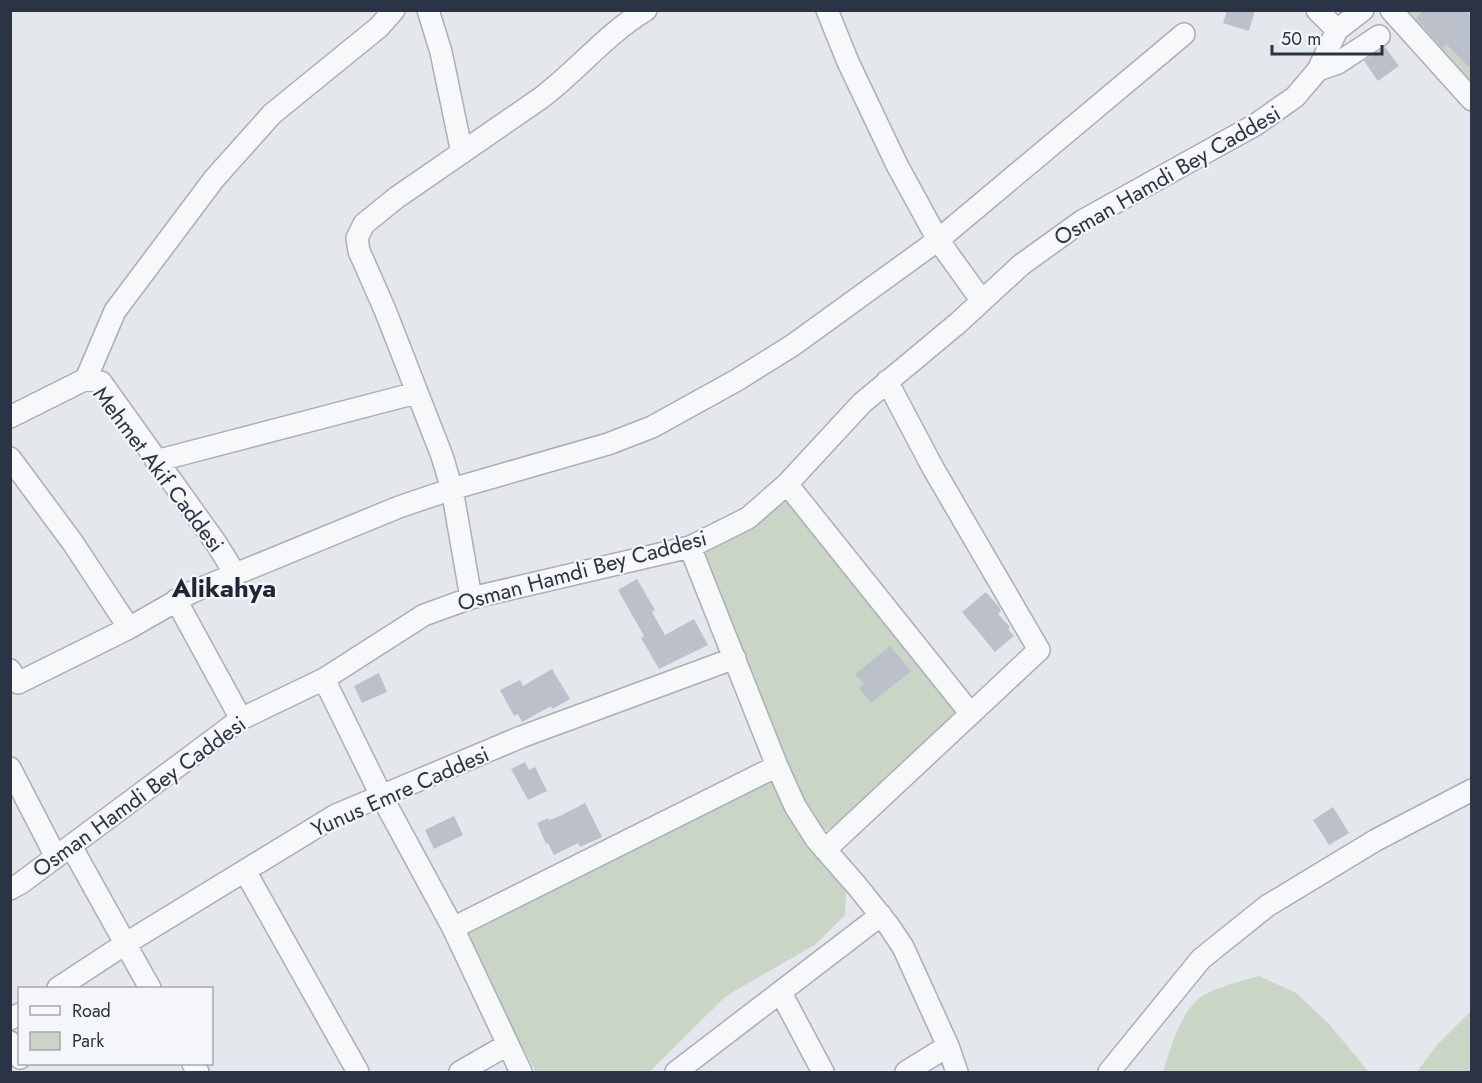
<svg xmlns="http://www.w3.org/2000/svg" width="1482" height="1083" viewBox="0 0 1482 1083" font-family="Jost,sans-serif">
  <rect width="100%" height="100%" fill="#e4e7ec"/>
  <path fill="#c9d6c5" d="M1399 11H1471V91Z
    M787 500 961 713 841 822 827 830H821L793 780 703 561 707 551 752 528Z
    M776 777 787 812 795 827 846 892 845 915 816 944 726 996 649 1072H536L506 1017 467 933 640 844Z
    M1259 976 1296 993 1329 1024 1369 1072H1163C1171 1048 1178 1019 1197 1000 1207 990 1244 980 1259 976Z
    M1471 1011V1072H1417L1436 1046Z"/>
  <path fill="#bbc0ca" d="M1227 10H1255L1249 31 1223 23Z
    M1424 10H1465L1472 17V70L1446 44 1442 48 1416 18Z
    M1385 47 1399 66 1378 81 1364 61Z
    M637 579 655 610 652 612 665 635 694 619 708 645 659 669 641 638 644 636 618 590Z
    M986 592 999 607 1001 611 998 614 1010 627 1008 629 1014 636 995 652 962 612Z
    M890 646 911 671 871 703 859 688 864 684 855 674Z
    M552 669 570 699 552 709 551 706 522 722 518 714 514 716 500 690 520 680 523 686Z
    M379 673 387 692 362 703 354 686Z
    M525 762 529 770 535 767 547 791 528 800 511 769Z
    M585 803 602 837 580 847 578 843 554 855 548 843 546 844 537 823 548 818 549 820 560 816Z
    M1333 807 1349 833 1329 845 1313 820Z
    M454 816 463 835 434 849 425 830Z"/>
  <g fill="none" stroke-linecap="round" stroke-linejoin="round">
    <defs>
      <path id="minor" d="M428 10 441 52 462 153
        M827 10 848 62 897 165 938 240 982 301
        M1317 10 1337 30
        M1391 10 1472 100
        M1318 70 1338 63 1379 36
        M86 379 115 311 214 179 272 114 379 27 394 10
        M10 417 86 379 101 382 216 543 236 575
        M10 458 73 543 129 628
        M156 461 416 393
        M787 484 971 714
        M690 547 777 766 795 806 816 839 857 886 889 926 903 947 948 1046 957 1072
        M471 598 452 489 442 456 385 310 359 251 357 238 364 224 396 198 541 98C578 70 606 34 646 10
        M176 600 241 719
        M10 670 18 683 129 628 192 592 399 507 452 489 608 444 652 427 737 380 793 345 938 240 1184 34
        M324 679 381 795 453 928 521 1072
        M10 768 56 857
        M71 846 150 988
        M825 850 1039 650 933 468 887 381
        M245 871 358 1072
        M10 889 21 883 241 719 324 679 424 615 471 598 690 547 748 518 787 484 862 403 958 323 1021 265 1082 221 1255 125 1295 97 1318 70 1337 30 1363 10
        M453 928 777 766
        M58 988 125 944 336 815 521 737 735 658
        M781 993 823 1072
        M10 1019 20 1014
        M10 1042 20 1058
        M193 1064 198 1072
        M460 1072 507 1045
        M676 1072 881 915
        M906 1072 948 1046
        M1109 1072 1201 959 1267 906 1376 840 1472 790"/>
    </defs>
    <use href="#minor" stroke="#a9aeb7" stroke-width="24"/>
    <use href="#minor" stroke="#f7f8fa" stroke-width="21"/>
  </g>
  <g text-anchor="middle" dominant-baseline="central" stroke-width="4.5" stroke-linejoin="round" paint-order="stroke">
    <g font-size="22" fill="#2b3445" stroke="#f4f6f9">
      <text transform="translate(1167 175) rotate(-30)">Osman Hamdi Bey Caddesi</text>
      <text transform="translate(159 469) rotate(53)">Mehmet Akif Caddesi</text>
      <text transform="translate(582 570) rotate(-15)">Osman Hamdi Bey Caddesi</text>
      <text transform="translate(400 791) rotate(-24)">Yunus Emre Caddesi</text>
      <text transform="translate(139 796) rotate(-36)">Osman Hamdi Bey Caddesi</text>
    </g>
    <g font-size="26" font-weight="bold" fill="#1d2536" stroke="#f4f6f9">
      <text x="224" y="588">Alikahya</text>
    </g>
  </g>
  <rect width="1482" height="1083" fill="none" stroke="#2b3445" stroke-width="24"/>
  <rect x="18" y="987" width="195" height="78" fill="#f4f6f9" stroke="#a4a8b1" stroke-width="1.5"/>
  <rect x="30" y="1006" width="30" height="9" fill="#f7f8fa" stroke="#a4a8b1" stroke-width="1.5"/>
  <text x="72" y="1017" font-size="18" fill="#2b3445">Road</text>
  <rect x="30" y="1032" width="30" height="18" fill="#c9d6c5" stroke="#a4a8b1" stroke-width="1.5"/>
  <text x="72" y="1047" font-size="18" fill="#2b3445">Park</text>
  <path d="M1272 45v9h110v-9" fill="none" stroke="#2b3445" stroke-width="3"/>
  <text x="1281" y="45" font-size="18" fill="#2b3445" stroke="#f4f6f9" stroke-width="4.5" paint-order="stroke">50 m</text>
</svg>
